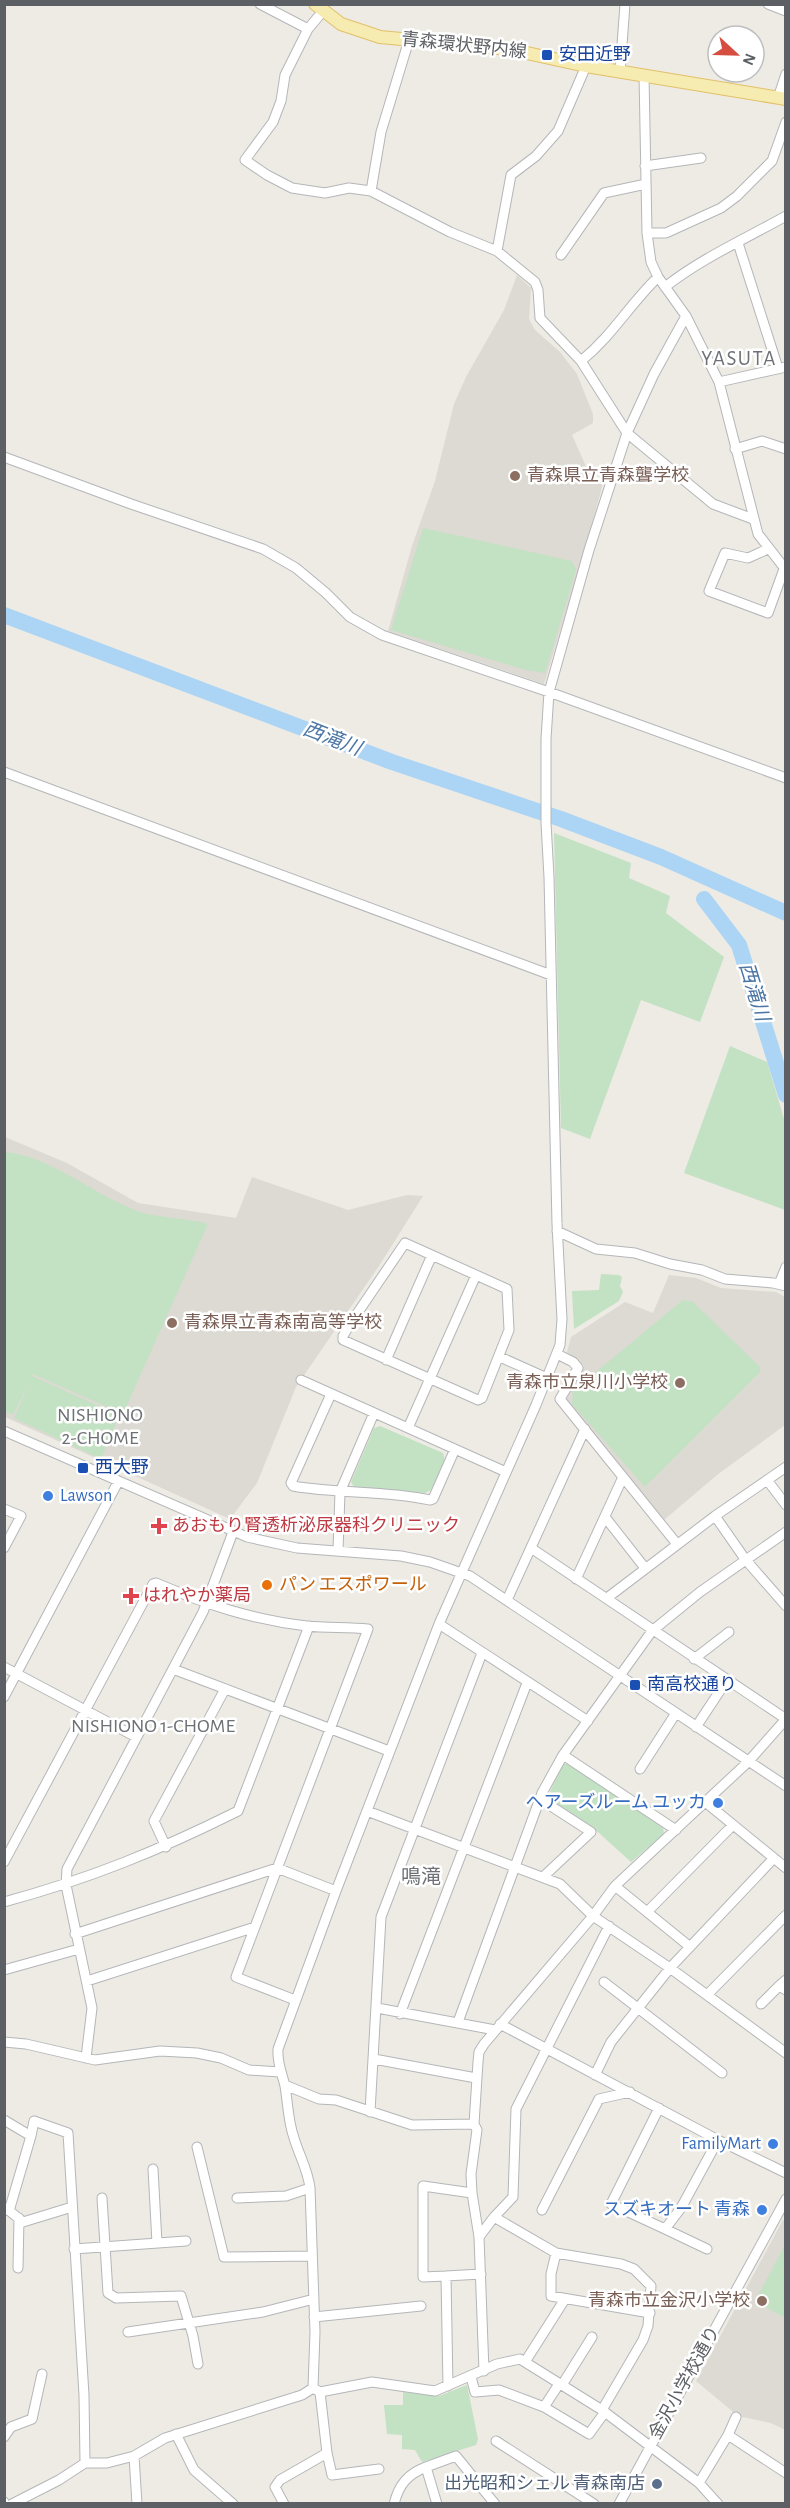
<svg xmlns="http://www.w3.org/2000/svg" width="790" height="2508" viewBox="0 0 790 2508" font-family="'Alegreya Sans','Noto Sans JP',sans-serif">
  <rect width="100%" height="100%" fill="#edebe4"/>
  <path fill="#dcdad2" d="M517 275 531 288 529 319 535 330 560 352 577 374 593 414V423L572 435 588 471 603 483 586 547 544 684 388 631 412 546 435 481 454 404 466 377 504 310Z
    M5 1137 67 1163 138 1203 236 1218 252 1177 348 1210 407 1195 423 1196 379 1266 296 1387 257 1483 230 1519 5 1417Z
    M669 1275 696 1278 721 1288 776 1292 785 1297V1425L717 1475 664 1520 566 1400 584 1366 567 1352 571 1337 625 1302 653 1313Z
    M783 2220 786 2221 785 2430 771 2423 738 2416 696 2381Z"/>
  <path fill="#c3e1c3" d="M423 528 572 561 576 570 545 673 526 670 391 630Z
    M554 833 631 863 629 878 670 896 666 913 724 957 700 1022 641 1000 590 1139 561 1128Z
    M730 1046 767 1062 785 1122V1210L684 1173Z
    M5 1152C51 1156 92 1194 135 1210 157 1219 184 1217 208 1224L123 1414 33 1374 32 1376 119 1415 101 1459 14 1418 32 1377 13 1415 5 1411Z
    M601 1274 619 1275 622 1277 620 1286 623 1292 619 1301 574 1329 572 1291 599 1290Z
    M683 1300 693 1302 760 1367V1372L645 1487 572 1404 573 1391Z
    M380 1426 443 1453 445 1460 431 1490 425 1493 354 1487 351 1482 374 1428Z
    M563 1764H568L663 1827 664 1834 631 1862 598 1832 550 1799 548 1796Z
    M785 2245V2318L755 2301Z
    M467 2385 478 2439 476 2445 422 2462 415 2450 402 2449V2435L387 2434 384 2405H403V2392L439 2396Z"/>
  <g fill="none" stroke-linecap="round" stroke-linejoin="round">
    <path stroke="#acd4f5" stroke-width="16" d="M4 615 392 762 561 819 661 857 786 913
      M704 899 739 945 786 1095"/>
    <defs>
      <path id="minor" d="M260 4 308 29
        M768 4 786 11
        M323 11 308 29 285 75 281 101 273 122 245 160 267 175 292 188 325 193 349 188 371 191 450 232 497 251 535 282 538 290 540 318 581 361 627 433 713 504 753 519
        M620 72 625 4
        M644 75 647 233 651 262 658 277 686 316 719 382 758 534 786 570
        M778 98 786 74
        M645 166 701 158
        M371 191 381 132 409 40
        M647 233H666L721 208 737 196 772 161 786 122
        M738 243 778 368
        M497 251 511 175 536 156 558 131 586 66
        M561 255 604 193 646 184
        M665 287C702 258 745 239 786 216
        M581 361C613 335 629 305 658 277
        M719 382 786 367
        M735 449 762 441 786 449
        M4 457 131 504 263 549 296 568 326 593 350 617 382 635 549 692 786 778
        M768 549 748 558 725 553 709 591 768 613 784 569
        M4 772 551 975
        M557 1231 596 1249 635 1253 670 1264 702 1270 725 1279 773 1283 786 1286
        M405 1243 507 1289 509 1330 482 1398 478 1400 343 1340V1336L350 1324Z
        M779 1284 786 1267
        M557 1354 573 1362 578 1368 560 1399 677 1544
        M500 1357 547 1378
        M386 1360 432 1255
        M301 1380 506 1472
        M331 1394 291 1483 293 1486C338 1494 384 1490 430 1500L433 1499 455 1449
        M408 1428 476 1275
        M4 1431 247 1537 297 1548 401 1556 430 1562 470 1576 786 1786
        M767 1480 786 1505
        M4 1509 21 1516 4 1548
        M715 1516 745 1559 786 1606
        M605 1517 645 1568
        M531 1548 786 1719
        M338 1551 340 1492 374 1413
        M576 1579 623 1477
        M607 1598 715 1516 786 1467
        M507 1600 585 1429
        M439 1624 588 1721
        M694 1659 729 1632
        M4 1667 136 1737
        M173 1669 389 1751
        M4 1697 118 1482
        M696 1727 727 1680
        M563 1755 676 1830
        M640 1769 676 1713
        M540 1799 591 1832 543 1877
        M704 1801 786 1868
        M367 1811 560 1884 593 1916 670 1968 786 2053
        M166 1847 154 1821 225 1689
        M4 1862 153 1584 156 1583C205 1604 253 1620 307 1626 327 1628 348 1627 368 1629L236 1977 295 2000
        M615 1886 689 1946
        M4 1902C89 1879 160 1850 238 1811L309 1626
        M647 1912 732 1826
        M75 1934 277 1868 336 1891
        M4 1970 79 1949
        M786 1980 779 1986 786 1990
        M87 1981 255 1927
        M604 1982 722 2073
        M707 1995 786 1915
        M761 2004 779 1986
        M377 2008 495 2030
        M400 2014 527 1683
        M458 2022 542 1793 563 1755 652 1631 700 1592 786 1532
        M500 2024 718 2140 786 2173
        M4 2042 26 2044 95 2060 160 2051 197 2053 221 2058 249 2070 280 2072
        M86 2058 92 2008 66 1885 67 1869 203 1612 233 1532
        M374 2059 476 2078
        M595 2075 611 2042 670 1968 774 1858
        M285 2085 319 2099 336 2100 412 2125 474 2124 478 2062 479 2052 484 2044 593 1916 615 1886 748 1762 786 1719
        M659 2108 611 2204 665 2229 681 2208 718 2140
        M370 2112 381 1917 482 1653
        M4 2120 31 2136 34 2121 68 2133 84 2395 85 2463
        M474 2124 477 2130 471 2174 472 2193 479 2237
        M197 2147 224 2257 312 2256
        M153 2169 157 2243
        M102 2198 108 2293 116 2298 181 2296 193 2336 198 2364
        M237 2198 286 2196 310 2188
        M6 2208 23 2222 72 2207
        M542 2210 599 2099 630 2092
        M9 2211 31 2136
        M494 2217 513 2197 516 2109 609 1926
        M665 2229 707 2249
        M74 2249 186 2241
        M556 2253 551 2274V2296L650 2313
        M18 2268 19 2218
        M446 2276 423 2277V2186L472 2193
        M314 2317 421 2306
        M128 2332 263 2312 314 2299
        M525 2362 565 2299
        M484 2371 479 2237 494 2217 556 2253 621 2264 634 2269 651 2286 648 2326 643 2340 602 2410
        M471 2377 475 2392 499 2390 544 2407 589 2434 605 2412
        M562 2385 592 2337
        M448 2386 446 2276 481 2274
        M313 2388 320 2392 372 2382 435 2391 497 2364 520 2359 602 2410 699 2483 718 2504
        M544 2407 559 2384
        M176 2434 194 2470 233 2504
        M728 2435 736 2417
        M4 2437 11 2427 32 2419 42 2374
        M496 2441 594 2504
        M327 2453 332 2475 379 2469
        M134 2456 137 2504
        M699 2483 728 2435 786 2473
        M4 2502 5 2504
        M12 2504 59 2480 85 2463H107L134 2456 165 2438 302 2395 313 2388 315 2332 310 2188C308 2170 299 2155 294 2138 288 2121 288 2104 285 2086 282 2073 277 2064 278 2049L336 1891 439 1624 536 1405 560 1345 562 1319 557 1224 549 877 546 823V739L549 692 589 550 627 433 654 374 686 316
        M284 2504 275 2487 280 2480 327 2453 320 2392
        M394 2504C399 2484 408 2474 426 2467
        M437 2504 426 2467 456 2456 495 2504
        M619 2504 786 2199"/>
      <path id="major" d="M315 4 341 24 380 37 509 49 586 66 786 99"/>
    </defs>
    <use href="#minor" stroke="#b4b6b9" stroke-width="11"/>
    <use href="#major" stroke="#e1c069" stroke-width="14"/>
    <use href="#minor" stroke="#fff" stroke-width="9"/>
    <use href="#major" stroke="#f6ebb0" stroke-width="12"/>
  </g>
  <g fill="#1a4fb4" stroke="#fff" stroke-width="2">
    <rect x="541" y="49" width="12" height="12" rx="3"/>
    <rect x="77" y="1462" width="12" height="12" rx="3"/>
    <rect x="629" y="1679" width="12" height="12" rx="3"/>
  </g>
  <g fill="#8d6e63" stroke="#fff" stroke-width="2">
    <circle cx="515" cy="476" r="6"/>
    <circle cx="172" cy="1323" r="6"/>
    <circle cx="680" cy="1383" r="6"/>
    <circle cx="762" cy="2301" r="6"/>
  </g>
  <g fill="#3f7fe0" stroke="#fff" stroke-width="2">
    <circle cx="48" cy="1496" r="6"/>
    <circle cx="718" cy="1803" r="6"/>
    <circle cx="773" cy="2144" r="6"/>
    <circle cx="762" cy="2210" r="6"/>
  </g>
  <g fill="#e0444e" stroke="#fff" stroke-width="2">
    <path d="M156 1517h6v6h6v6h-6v6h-6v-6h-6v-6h6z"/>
    <path d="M128 1587h6v6h6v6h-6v6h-6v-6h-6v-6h6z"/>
  </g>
  <circle fill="#e8710a" stroke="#fff" stroke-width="2" cx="267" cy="1585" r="6"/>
  <circle fill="#5c6f8a" stroke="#fff" stroke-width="2" cx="657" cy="2484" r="6"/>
  <g text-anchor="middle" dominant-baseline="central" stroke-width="5" stroke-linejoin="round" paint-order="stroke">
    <g font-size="18" fill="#5c5f63" stroke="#fff">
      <text transform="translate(464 46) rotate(6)">青森環状野内線</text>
      <text transform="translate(685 2383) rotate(-61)">金沢小学校通り</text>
    </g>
    <g font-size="18" fill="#164399" stroke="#fff" text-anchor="start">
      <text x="559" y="55">安田近野</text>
      <text x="95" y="1468">西大野</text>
      <text x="647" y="1685">南高校通り</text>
    </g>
    <g font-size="18" fill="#785e54" stroke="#fff" text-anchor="start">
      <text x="527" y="476">青森県立青森聾学校</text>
      <text x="184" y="1323">青森県立青森南高等学校</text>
      <text x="668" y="1383" text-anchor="end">青森市立泉川小学校</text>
      <text x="750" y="2301" text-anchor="end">青森市立金沢小学校</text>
    </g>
    <g font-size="18" fill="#366cbe" stroke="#fff" text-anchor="end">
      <text x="60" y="1496" text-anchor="start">Lawson</text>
      <text x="706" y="1803">ヘアーズルーム ユッカ</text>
      <text x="761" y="2144">FamilyMart</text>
      <text x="750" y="2210">スズキオート 青森</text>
    </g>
    <g font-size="18" fill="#be3a42" stroke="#fff" text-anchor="start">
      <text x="172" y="1526">あおもり腎透析泌尿器科クリニック</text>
      <text x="143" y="1596">はれやか薬局</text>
    </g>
    <g font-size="18" fill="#c56008" stroke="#fff" text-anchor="start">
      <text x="279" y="1585">パン エスポワール</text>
    </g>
    <g font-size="18" fill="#4e5e75" stroke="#fff" text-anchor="end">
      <text x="645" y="2484">出光昭和シェル 青森南店</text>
    </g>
    <g font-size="20" font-style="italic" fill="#4b76a5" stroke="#fff">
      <text transform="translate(332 739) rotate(21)">西滝川</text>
      <text transform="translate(754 992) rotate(73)">西滝川</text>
    </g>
    <g font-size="20" fill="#6d7175" stroke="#fff">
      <text x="100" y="1415">NISHIONO<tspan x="100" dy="23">2-CHOME</tspan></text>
      <text x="153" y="1726">NISHIONO 1-CHOME</text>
      <text x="421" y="1877">鳴滝</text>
    </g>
    <g font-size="21" letter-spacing="1.5" fill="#6d7175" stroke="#fff">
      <text x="739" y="358">YASUTA</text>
    </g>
  </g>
  <rect width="790" height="2508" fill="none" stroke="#5c5f63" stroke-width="12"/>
  <g transform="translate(736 54) rotate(112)"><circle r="28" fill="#ffffff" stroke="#bebfc1" stroke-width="1.5"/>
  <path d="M0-4.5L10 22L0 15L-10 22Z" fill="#d54e41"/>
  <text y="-9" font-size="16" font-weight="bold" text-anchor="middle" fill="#5c5f63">N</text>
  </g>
</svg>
